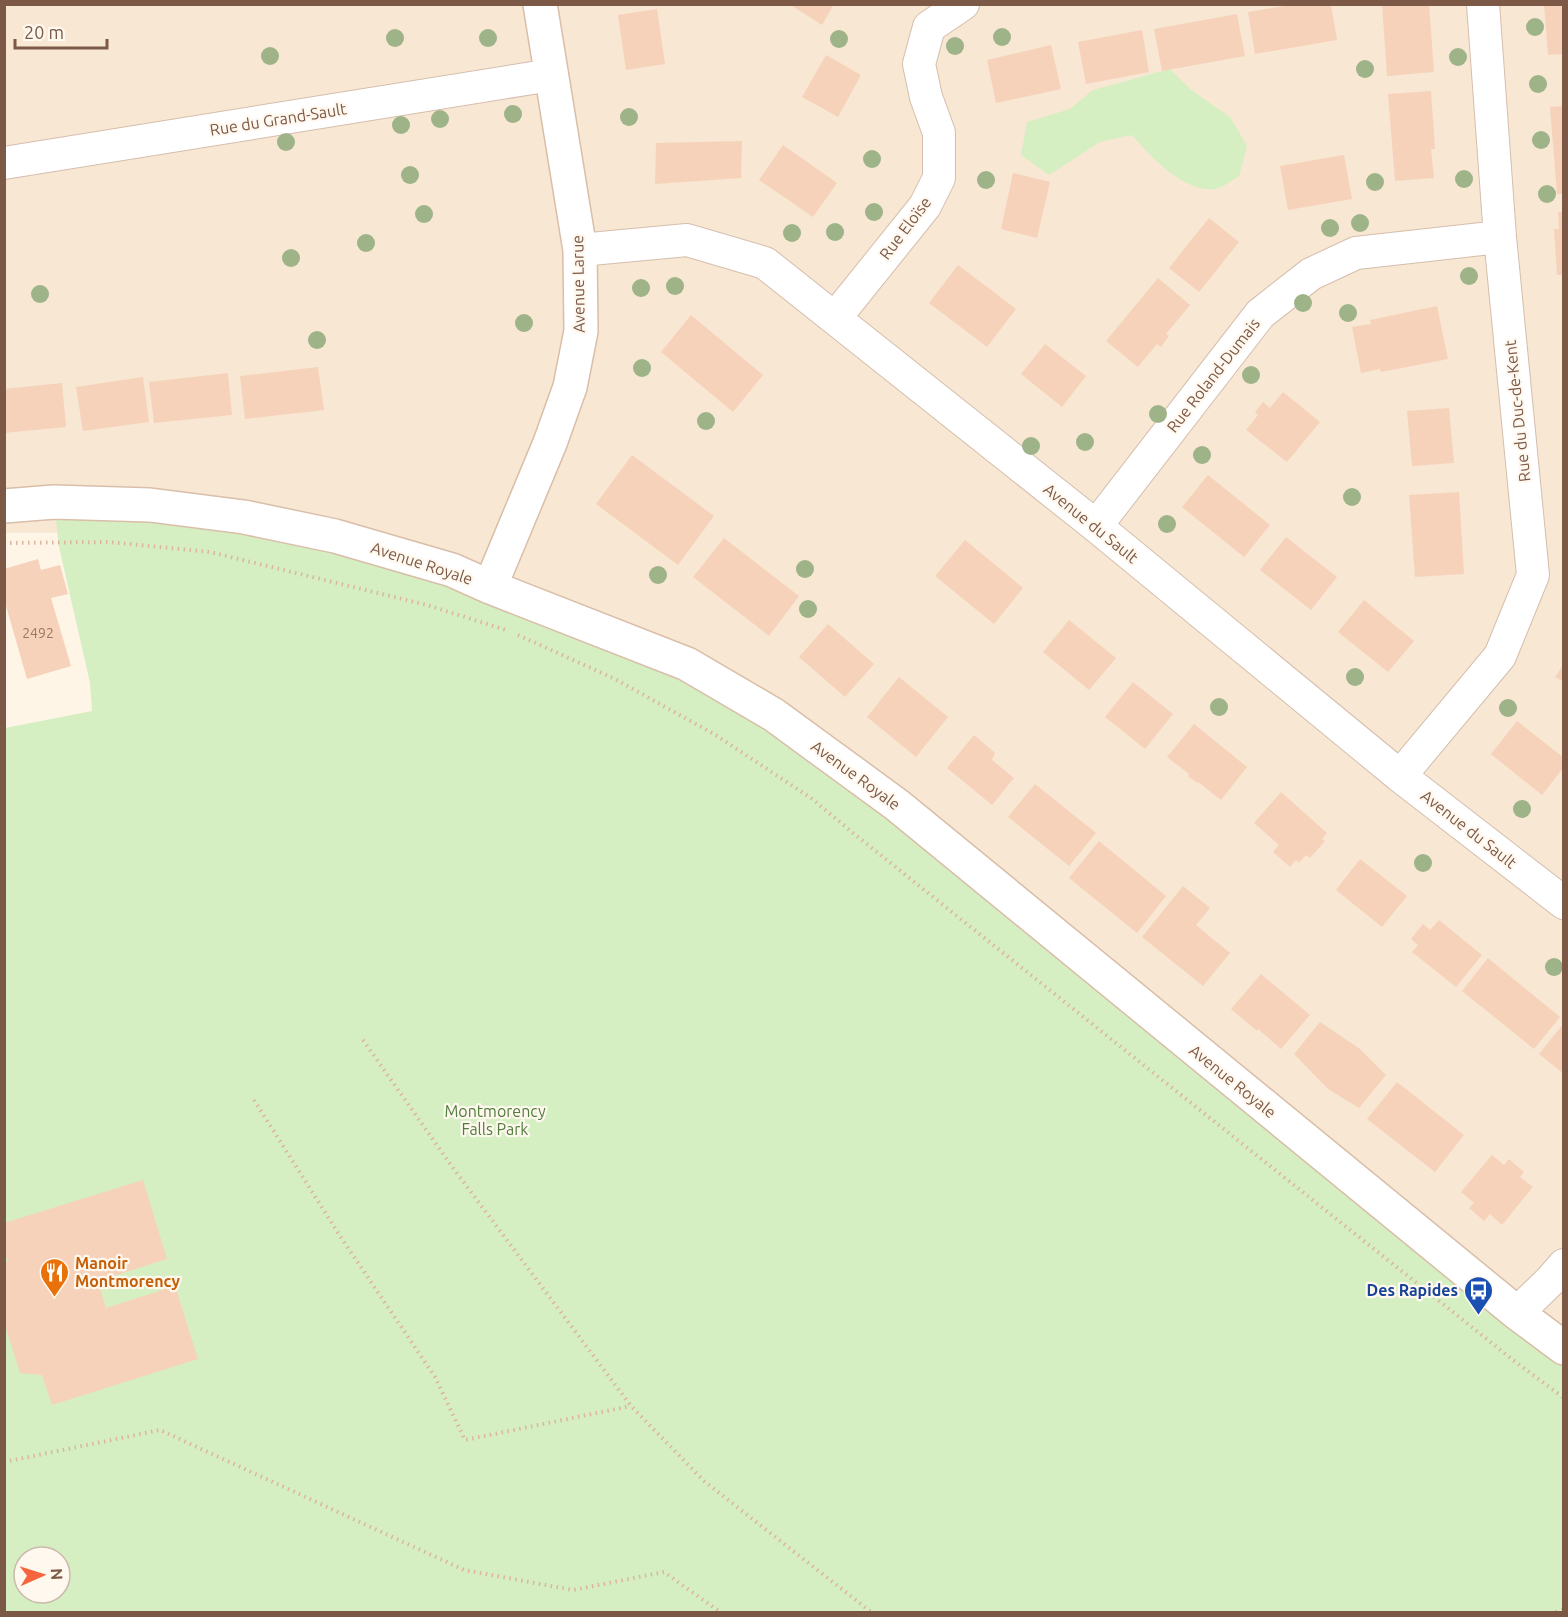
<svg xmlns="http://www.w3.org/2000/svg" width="1568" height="1617" viewBox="0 0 1568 1617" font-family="Ubuntu,sans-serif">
  <rect width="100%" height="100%" fill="#fff5e6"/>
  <path fill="#f7e7d3" d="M4 5H1563V1344L141 532 5 533Z"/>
  <path fill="#d5efc2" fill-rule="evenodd" d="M1170 69 1191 90 1230 117 1247 146 1239 176C1232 180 1221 189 1214 189 1183 192 1150 156 1132 135L1100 142 1049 175 1021 155 1027 122 1070 109 1093 90Z
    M54 502 335 536 774 715 1563 1348V1612H5V728L92 711 90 683 59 547ZM24 1557H60V1593H24Z"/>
  <path fill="#f7d2ba" d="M789 4H834L822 25Z
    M1382 4H1429L1434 72 1387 76Z
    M1544 4H1564V54L1548 55Z
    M1290 5H1331L1337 40 1255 54 1248 12Z
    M657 9 665 64 626 70 618 15Z
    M1237 14 1245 56 1162 71 1154 29Z
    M1142 30 1149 72 1086 84 1078 42Z
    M1051 45 1061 89 996 103 987 60Z
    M826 55 861 75 838 117 802 97Z
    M1431 91 1435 149H1431L1434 178 1395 181 1388 94Z
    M1564 106V194H1557L1550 107Z
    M742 141 741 178 655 184 656 143Z
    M783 145 837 183 813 217 759 180Z
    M1344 155 1352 199 1288 210 1280 166Z
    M1013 173 1050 182 1037 238 1001 229Z
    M1558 212H1564V275H1557L1554 229H1559Z
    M1209 218 1239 242 1199 292 1169 268Z
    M958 265 1016 309 987 347 929 303Z
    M1158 278 1190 305 1166 334 1169 336 1161 347 1157 344 1138 367 1106 341Z
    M1437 306 1448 359 1381 372 1380 369 1361 373 1352 327 1371 324 1370 320Z
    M691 315 763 375 733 412 661 352Z
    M1045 344 1086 376 1062 407 1021 374Z
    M318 367 324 410 245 419 240 376Z
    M228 373 232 415 154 423 149 382Z
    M143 377 149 422 83 431 76 387Z
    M62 383 66 427 4 433V389Z
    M1283 392 1320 422 1287 462 1246 430 1258 415 1255 412 1263 402 1270 408Z
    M1449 408 1454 463 1412 466 1407 411Z
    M632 455 714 516 678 565 596 504Z
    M1208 475 1270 525 1244 557 1182 507Z
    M1459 492 1464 574 1415 577 1409 495Z
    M1286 537 1337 577 1311 610 1260 570Z
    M724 538 799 596 769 636 693 577Z
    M965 540 1023 588 994 624 935 576Z
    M38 559 41 570 60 565 68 594 51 598 71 666 27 679 4 599V569Z
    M1364 600 1414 641 1388 672 1338 632Z
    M1069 620 1116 658 1089 690 1043 652Z
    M828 624 874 664 845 697 799 657Z
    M1564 664V682L1555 677Z
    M899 677 948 717 916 757 867 717Z
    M1133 682 1173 714 1145 749 1105 717Z
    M1517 721 1564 758V767L1542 795 1491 754Z
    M1194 724 1247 767 1221 800 1198 782 1197 783 1188 776 1189 774 1167 757Z
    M974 735 995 753 992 760 1014 778 992 805 947 768Z
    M1035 784 1096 833 1069 866 1008 817Z
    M1281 792 1327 833 1322 839 1325 841 1310 858 1306 855 1299 863 1296 860 1290 867 1273 852 1279 845 1254 823Z
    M1099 841 1166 896 1137 933 1069 878Z
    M1360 859 1407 896 1382 927 1336 890Z
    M1183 886 1210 908 1196 925 1230 953 1203 986 1142 937Z
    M1439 920 1482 955 1456 987 1412 952 1418 945 1411 939 1423 924 1430 930Z
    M1488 958 1560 1017 1534 1049 1462 991Z
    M1261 974 1310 1015 1281 1049 1258 1029 1257 1031 1231 1009Z
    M1320 1022 1360 1049 1386 1075 1359 1108 1328 1089 1294 1054Z
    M1564 1023V1074L1539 1054Z
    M1397 1082 1464 1135 1435 1172 1367 1119Z
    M1492 1155 1504 1165 1509 1159 1524 1172 1520 1177 1533 1187 1502 1225 1490 1214 1484 1221 1469 1208 1474 1203 1461 1192Z
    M143 1180 167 1259 98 1281 106 1308 175 1286 198 1359 52 1405 42 1375 20 1373 4 1322V1264L8 1262 4 1252V1223Z"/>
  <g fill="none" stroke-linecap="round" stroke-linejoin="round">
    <defs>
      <path id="street" d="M4 163 551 75
        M580 250 687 240 765 263 1096 526 1400 776 1564 903
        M835 318 925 206 939 178V133L926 97 919 64 929 27 963 4
        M1096 526 1260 314 1311 274 1356 253 1500 237
        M1400 776 1500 656 1533 575 1500 237 1483 4
        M1517 1313 1550 1281 1564 1265"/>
      <path id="secondary" d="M4 506 54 502 150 505 244 517 335 536 452 570 490 587 687 664 774 715 897 805 1517 1313 1564 1348
        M490 587 550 443 570 387 581 331 580 250 540 4"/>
    </defs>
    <use href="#street" stroke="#d5bead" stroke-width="34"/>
    <use href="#secondary" stroke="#d9bea9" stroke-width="36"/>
    <path stroke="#ddb59d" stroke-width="4" stroke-dasharray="1.5 4.5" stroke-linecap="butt" d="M4 543 109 542 210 552 427 605 506 630
      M518 635 613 678 714 734 811 798 853 833 1513 1360 1564 1398
      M363 1040 453 1168 631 1406 704 1481 871 1612
      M254 1100 340 1236 435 1377 465 1440 631 1406
      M4 1462 160 1430 464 1570 573 1590 664 1572 720 1612
      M1556 1612 1564 1609"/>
    <use href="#street" stroke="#fff" stroke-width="32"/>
    <use href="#secondary" stroke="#fff" stroke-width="33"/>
  </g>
  <g fill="#9eb388">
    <circle cx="1535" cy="27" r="9"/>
    <circle cx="1002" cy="37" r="9"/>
    <circle cx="395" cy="38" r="9"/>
    <circle cx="488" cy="38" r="9"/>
    <circle cx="839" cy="39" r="9"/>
    <circle cx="955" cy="46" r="9"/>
    <circle cx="270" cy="56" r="9"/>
    <circle cx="1458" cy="57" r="9"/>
    <circle cx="1365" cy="69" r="9"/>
    <circle cx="1538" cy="84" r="9"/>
    <circle cx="513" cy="114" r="9"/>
    <circle cx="629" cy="117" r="9"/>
    <circle cx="440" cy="119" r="9"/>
    <circle cx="401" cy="125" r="9"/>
    <circle cx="1541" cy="140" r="9"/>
    <circle cx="286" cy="142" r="9"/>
    <circle cx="872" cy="159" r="9"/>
    <circle cx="410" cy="175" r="9"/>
    <circle cx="1464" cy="179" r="9"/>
    <circle cx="986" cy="180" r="9"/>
    <circle cx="1375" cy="182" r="9"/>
    <circle cx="1547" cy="194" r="9"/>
    <circle cx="874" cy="212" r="9"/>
    <circle cx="424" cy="214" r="9"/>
    <circle cx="1360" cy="223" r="9"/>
    <circle cx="1330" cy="228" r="9"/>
    <circle cx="835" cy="232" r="9"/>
    <circle cx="792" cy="233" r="9"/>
    <circle cx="366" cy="243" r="9"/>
    <circle cx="291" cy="258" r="9"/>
    <circle cx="1469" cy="276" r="9"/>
    <circle cx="675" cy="286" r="9"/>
    <circle cx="641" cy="288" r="9"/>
    <circle cx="40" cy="294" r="9"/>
    <circle cx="1303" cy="303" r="9"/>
    <circle cx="1348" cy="313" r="9"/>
    <circle cx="524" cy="323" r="9"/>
    <circle cx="317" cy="340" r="9"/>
    <circle cx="642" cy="368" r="9"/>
    <circle cx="1251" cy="375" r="9"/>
    <circle cx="1158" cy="414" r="9"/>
    <circle cx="706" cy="421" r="9"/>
    <circle cx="1085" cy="442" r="9"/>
    <circle cx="1031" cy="446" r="9"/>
    <circle cx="1202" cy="455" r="9"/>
    <circle cx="1352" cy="497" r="9"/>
    <circle cx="1167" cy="524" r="9"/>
    <circle cx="805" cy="569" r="9"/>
    <circle cx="658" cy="575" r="9"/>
    <circle cx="808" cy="609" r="9"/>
    <circle cx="1355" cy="677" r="9"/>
    <circle cx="1219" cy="707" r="9"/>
    <circle cx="1508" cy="708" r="9"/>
    <circle cx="1522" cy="809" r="9"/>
    <circle cx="1423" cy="863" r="9"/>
    <circle cx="1554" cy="967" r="9"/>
  </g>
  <defs>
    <symbol id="restaurant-pin" viewBox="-11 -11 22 30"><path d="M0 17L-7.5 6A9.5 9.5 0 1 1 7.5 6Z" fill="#e8710a" stroke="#fff8ef"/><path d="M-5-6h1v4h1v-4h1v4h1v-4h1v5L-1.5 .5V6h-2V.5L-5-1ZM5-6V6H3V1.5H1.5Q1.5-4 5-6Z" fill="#fff"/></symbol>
    <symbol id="bus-pin" viewBox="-11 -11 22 30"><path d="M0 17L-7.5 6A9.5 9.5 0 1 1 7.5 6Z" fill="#1a4fb4" stroke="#fff8ef"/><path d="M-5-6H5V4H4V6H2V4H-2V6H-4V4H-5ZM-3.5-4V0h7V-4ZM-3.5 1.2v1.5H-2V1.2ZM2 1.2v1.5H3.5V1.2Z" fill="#fff"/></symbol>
  </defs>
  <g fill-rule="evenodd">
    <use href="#restaurant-pin" x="38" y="1256" width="33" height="45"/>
    <use href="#bus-pin" x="1462" y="1274" width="33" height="45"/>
  </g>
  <g text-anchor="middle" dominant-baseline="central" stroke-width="4.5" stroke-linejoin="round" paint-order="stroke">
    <g font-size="14" fill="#9b7764">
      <text x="38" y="633">2492</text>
    </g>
    <g font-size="16" fill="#7c5947" stroke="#fff8ef">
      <text transform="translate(278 119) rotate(-9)">Rue du Grand-Sault</text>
      <text transform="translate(905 228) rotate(-53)">Rue Eloïse</text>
      <text transform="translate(578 284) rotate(-91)">Avenue Larue</text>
      <text transform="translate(1213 375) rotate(-52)">Rue Roland-Dumais</text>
      <text transform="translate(1517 411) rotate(-96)">Rue du Duc-de-Kent</text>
      <text transform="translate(1091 523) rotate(39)">Avenue du Sault</text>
      <text transform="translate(422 563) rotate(18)">Avenue Royale</text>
      <text transform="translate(856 775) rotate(36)">Avenue Royale</text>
      <text transform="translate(1469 829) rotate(38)">Avenue du Sault</text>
      <text transform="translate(1233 1081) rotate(39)">Avenue Royale</text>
    </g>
    <g font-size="16" fill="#4f7d3b" stroke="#fff8ef">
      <text x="495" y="1111">Montmorency<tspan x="495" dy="18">Falls Park</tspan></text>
    </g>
    <g font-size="16" font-weight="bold" fill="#c56008" stroke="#fff8ef" text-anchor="start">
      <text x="75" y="1263">Manoir<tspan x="75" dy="18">Montmorency</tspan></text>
    </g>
    <g font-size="16" font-weight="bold" fill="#164399" stroke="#fff8ef" text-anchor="end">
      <text x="1458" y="1290">Des Rapides</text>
    </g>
  </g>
  <rect width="1568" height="1617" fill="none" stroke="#7c5947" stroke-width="12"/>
  <g transform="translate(42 1575) rotate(87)"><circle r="28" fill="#fff8ef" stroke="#cbb8ac" stroke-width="1.5"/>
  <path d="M0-4.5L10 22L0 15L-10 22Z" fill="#f6653e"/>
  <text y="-9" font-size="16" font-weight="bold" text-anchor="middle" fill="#7c5947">N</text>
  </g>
  <path d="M15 39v9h92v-9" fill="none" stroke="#7c5947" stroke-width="3"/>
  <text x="24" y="39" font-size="18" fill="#7c5947" stroke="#fff8ef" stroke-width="4.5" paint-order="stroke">20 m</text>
</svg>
